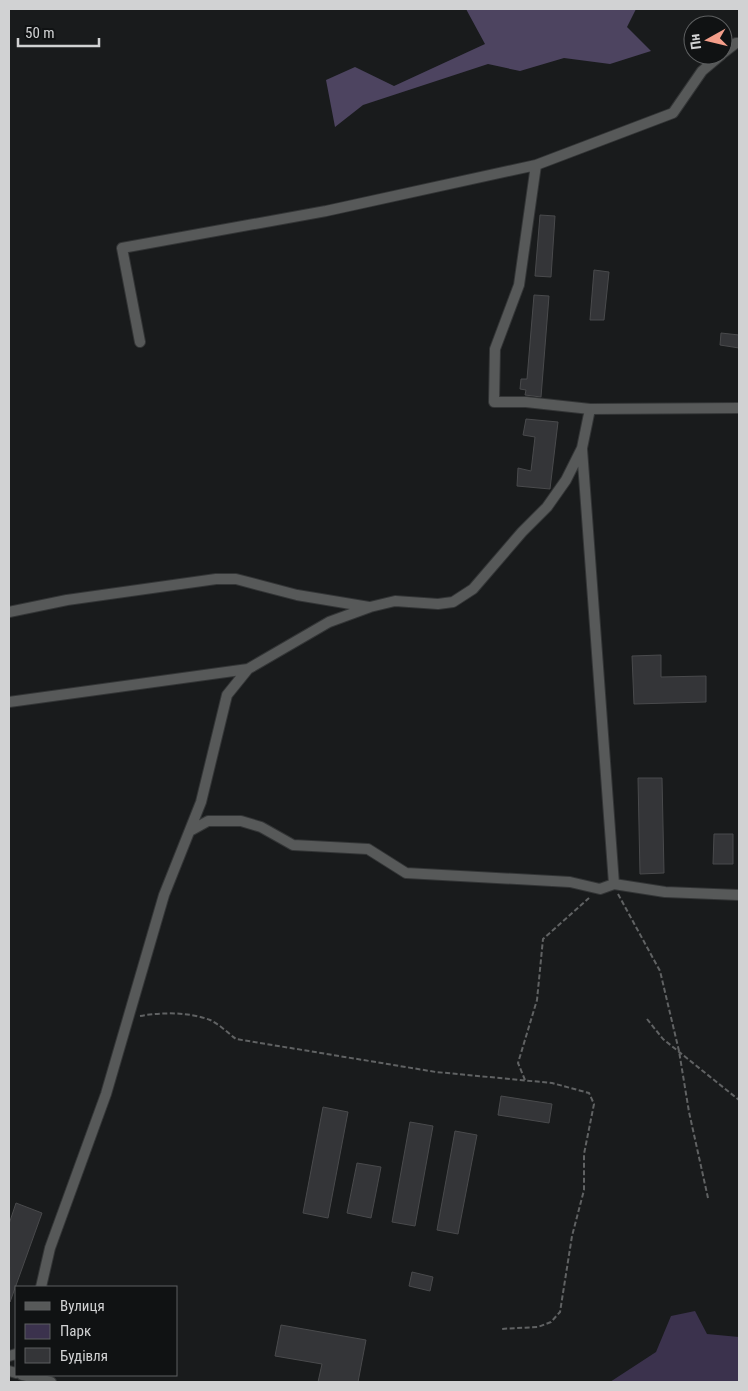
<svg xmlns="http://www.w3.org/2000/svg" width="748" height="1391" viewBox="0 0 748 1391" font-family="'Roboto Condensed',sans-serif">
  <rect width="100%" height="100%" fill="#191b1c"/>
  <path fill="#3b324d" d="M695 1311 707 1334 739 1337V1382H610L656 1352 671 1316Z"/>
  <path fill="#4d4460" d="M466 9H636L627 27 651 51 610 64 564 58 520 71 488 64 363 105 335 127 326 80 355 67 394 86 485 44Z"/>
  <path fill="#343538" stroke="#494a4c" d="M540 215 555 216 551 277 535 276Z
    M594 270 609 272 604 320H590Z
    M534 295 549 296 541 397 525 395 526 390 520 389 521 379H527Z
    M721 333 739 335V348L720 345Z
    M526 419 558 422 550 489 517 486 518 468 531 471 535 437 523 435Z
    M661 655V677L706 676V702L634 704 632 656Z
    M638 778H662L664 873 640 874Z
    M714 834H733V864H713Z
    M501 1096 552 1104 549 1123 498 1115Z
    M323 1107 348 1112 328 1218 303 1213Z
    M410 1122 433 1126 415 1226 392 1222Z
    M455 1131 477 1135 458 1234 437 1230Z
    M357 1163 381 1167 371 1218 347 1213Z
    M16 1203 42 1213 10 1302 9 1224Z
    M412 1272 433 1277 430 1291 409 1286Z
    M281 1325 366 1340 358 1382H318L322 1364 275 1356Z"/>
  <g fill="none" stroke-linecap="round" stroke-linejoin="round">
    <defs>
      <path id="minor" d="M723 53 736 43H739
        M536 165 519 285 495 349 494 402H526L590 409 739 408
        M140 342 122 248 326 211 536 165 673 113 702 71 721 55
        M582 449 614 884
        M9 612 67 600 216 579H236L297 595 369 607
        M9 702 248 669
        M190 831 208 821H241L261 827 293 845 368 849 406 873 570 882 600 889 614 884 665 892 739 895
        M41 1287 50 1248 106 1094 164 895 201 802 227 695 248 669 329 622 370 607 395 601 438 604 453 602 473 589 522 532 547 507 566 480 582 448 590 409
        M9 1356 16 1354
        M9 1371 16 1373
        M22 1375 51 1382"/>
    </defs>
    <use href="#minor" stroke="#333536" stroke-width="12"/>
    <path stroke="#606263" stroke-width="2" stroke-dasharray="5 2.5" stroke-linecap="butt" d="M618 894 660 971 679 1051 689 1112 708 1198
      M140 1016C162 1012 189 1012 210 1020 219 1024 228 1033 236 1039L436 1072 552 1083 589 1093 594 1104 584 1154V1190L572 1236 560 1312 551 1322 538 1327 500 1329
      M647 1019 663 1039 739 1100
      M525 1080 518 1063 537 1000 543 939 589 898"/>
    <use href="#minor" stroke="#575959" stroke-width="10"/>
  </g>
  <rect width="748" height="1391" fill="none" stroke="#d1d2d3" stroke-width="20"/>
  <rect x="15" y="1286" width="162" height="90" fill="#101213" stroke="#5d5f60"/>
  <rect x="25" y="1302" width="25" height="8" fill="#575959" stroke="#5d5f60"/>
  <text x="60" y="1311" font-size="15" fill="#d1d2d3">Вулиця</text>
  <rect x="25" y="1324" width="25" height="15" fill="#3b324d" stroke="#5d5f60"/>
  <text x="60" y="1336" font-size="15" fill="#d1d2d3">Парк</text>
  <rect x="25" y="1348" width="25" height="15" fill="#343538" stroke="#5d5f60"/>
  <text x="60" y="1361" font-size="15" fill="#d1d2d3">Будівля</text>
  <g transform="translate(708 40) rotate(262)"><circle r="24" fill="#101213" stroke="#5d5f60"/>
  <path d="M0-4L9 19L0 12L-9 19Z" fill="#f49e8a"/>
  <text y="-8" font-size="14" font-weight="bold" text-anchor="middle" fill="#d1d2d3">Пн</text>
  </g>
  <path d="M18 38v8h81v-8" fill="none" stroke="#d1d2d3" stroke-width="2.5"/>
  <text x="25" y="38" font-size="15" fill="#d1d2d3" stroke="#101213" stroke-width="4" paint-order="stroke">50 m</text>
</svg>
